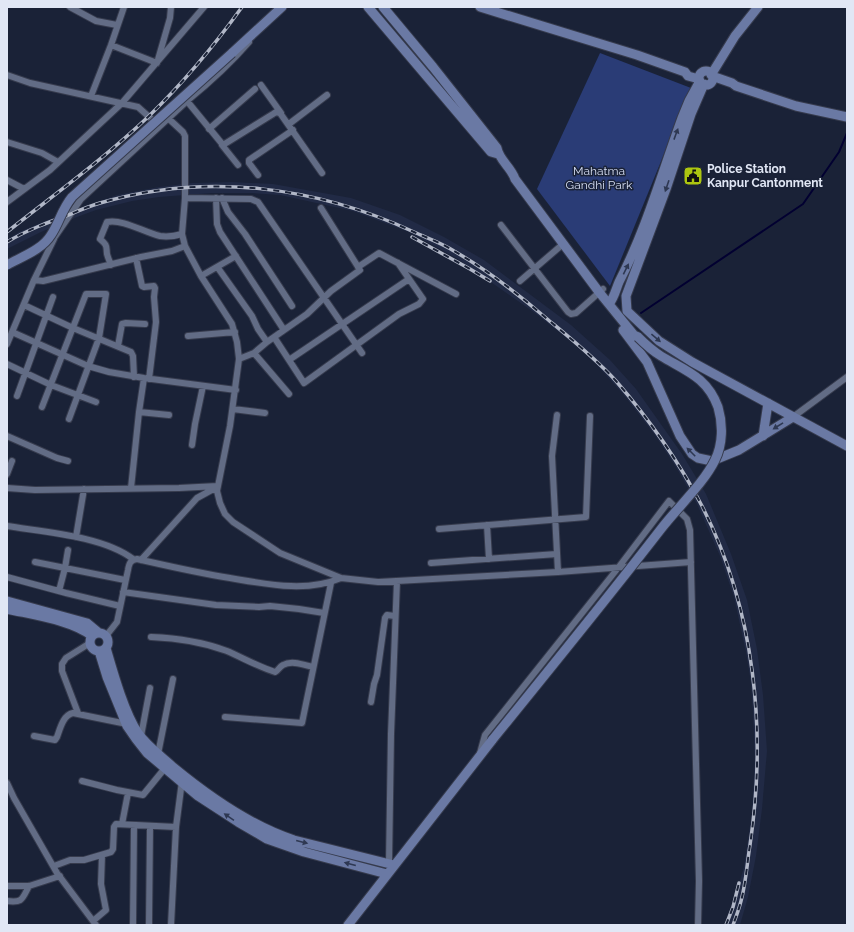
<svg xmlns="http://www.w3.org/2000/svg" width="854" height="932" viewBox="0 0 854 932" font-family="Raleway,sans-serif">
  <rect width="100%" height="100%" fill="#1a2237"/>
  <path fill="#212a45" d="M232 182 273 184 351 198 400 215 444 237 484 260 571 325 610 360 636 389 682 454 706 494 731 554 747 600 757 649 763 695 767 751 762 809 756 856 748 897 740 925H727L744 867 752 813 755 760 753 713 751 683 746 652 734 597 720 556 697 504 676 467 655 435 624 395 596 364 577 346 535 313 458 259 409 232 353 211 280 195 251 193H212L159 197 132 201 96 210 77 217 41 232 7 249V240L19 232 48 220 117 195 159 187 192 183Z"/>
  <path fill="#2a3c76" d="M600 53 691 88 610 286 537 189Z"/>
  <g fill="none" stroke-linecap="round" stroke-linejoin="round">
    <path stroke="#020031" stroke-width="2" d="M641 313 803 204 839 152 847 133"/>
    <defs>
      <path id="street" d="M70 7 96 21 117 25
        M111 45 157 63 170 18 171 7
        M7 75 30 83 138 107 157 124
        M261 85 281 113
        M91 96 111 45 124 7
        M187 101 223 145 273 114 276 112 280 113 322 173
        M169 119 183 132 185 136V198L182 234 185 246 201 276 232 324 237 342 239 359 230 426 217 491 220 503 225 514 233 522 280 553 341 578 378 582 558 572 691 562
        M289 124 327 95
        M209 129 255 89
        M7 142 42 153 58 162
        M222 145 238 165
        M258 175 249 163V160L293 130
        M7 180 24 189
        M185 198 251 199 258 202 362 353
        M216 198 217 224 220 232 284 330
        M222 198 228 212 245 234 292 306
        M7 202 50 170 122 103 204 7
        M501 225 568 312 571 314 576 313 603 289
        M52 241 81 199 187 101C209 83 230 64 249 42
        M136 258 142 286 144 287 154 286 155 288 154 297 156 322 149 379
        M111 265C110 262 108 258 107 254 106 246 108 246 100 239L107 222C124 219 143 232 160 236 167 237 175 236 182 234
        M358 267 379 253 456 294
        M218 268 252 316 258 329 267 342
        M201 276 236 256
        M34 280 43 281 141 257 172 251 185 246
        M520 281 563 244
        M24 305 73 328 131 352 133 356 134 377
        M12 332 88 366 109 372 144 378 236 390
        M188 336 235 332
        M274 337 304 383 399 314 419 304 423 299 398 263
        M7 344 34 280 54 239
        M118 346 122 324 126 323 145 324
        M254 353 289 394
        M239 359 254 353 267 342 307 314 331 291 360 270 321 208
        M289 360 409 279
        M7 364 51 385 96 402
        M17 396 53 297
        M42 407 86 294H106L99 338 69 419
        M233 409 265 413
        M139 412 169 415
        M557 415 552 456 558 572
        M793 417 847 377
        M7 436 57 458 68 461
        M192 445 195 424 203 386
        M7 474 12 461
        M7 488 35 490 179 488 218 486
        M131 488 139 412 144 378
        M487 525 489 559
        M7 526C44 532 103 536 133 559
        M439 529 586 517 590 416
        M76 537 84 489
        M141 560 197 498 217 487
        M35 562 125 580
        M431 563 557 554
        M7 577 66 593 120 606
        M59 591 65 568 68 550
        M123 592 216 605 259 607 270 606 299 609 324 613
        M106 636 117 622 128 570C129 564 130 560 137 559 168 566 198 573 230 578 266 584 306 593 341 578
        M151 637C177 638 203 642 227 651 243 658 259 667 275 672 279 670 279 667 283 665 292 660 304 665 313 667
        M371 702 374 684 377 675 385 618 387 615 395 616
        M78 713 62 671V664L66 658 90 643
        M225 717 302 723 331 583
        M34 736 55 740 57 737C60 729 63 715 73 713L127 724
        M141 736 150 688
        M480 753 485 735 618 568 669 501 687 519 690 530 699 881 698 925
        M158 754 173 679
        M82 781 117 790 143 795 165 768
        M7 783 14 798 57 873 96 925
        M122 824 128 793
        M389 864 391 734 397 581
        M54 866 70 860H84L111 852 113 849 114 827 116 824 176 827
        M7 886H29L60 876
        M7 901C23 903 22 899 29 886
        M93 921 106 910 101 884 102 855
        M133 925 134 825
        M149 925 150 826
        M171 925 176 827 182 781"/>
      <path id="secondary" d="M368 7 491 152 498 154
        M383 7 433 67 497 148C499 160 511 167 515 179L599 292 634 335 638 337
        M480 7 637 55 685 72 688 76 699 79
        M232 53 282 7
        M699 78a7 7 0 1 1 14 0a7 7 0 1 1-14 0Z
        M711 75 735 36 758 7
        M712 76 732 83 736 86 796 106 847 117
        M704 84 691 114 666 189 626 296 627 311 659 341 692 362 847 446
        M609 304C614 298 616 289 619 282 646 230 662 173 682 118L689 101 700 81
        M623 330 647 362 680 436 692 454 698 458 712 461 739 450 793 417
        M763 436 768 403
        M7 601 87 623 99 633
        M7 609C33 615 71 620 92 636
        M90 642a9 9 0 1 1 18 0a9 9 0 1 1-18 0Z
        M106 648C113 672 124 712 138 733 147 746 161 756 173 767 207 795 251 826 294 840L394 865
        M99 651 107 677 127 726 136 739 147 753 198 796 238 822 267 839 304 852 387 874
        M348 925 493 739"/>
    </defs>
    <use href="#street" stroke="#363b4d" stroke-width="8"/>
    <use href="#secondary" stroke="#363b4d" stroke-width="11"/>
    <use href="#street" stroke="#626c85" stroke-width="6"/>
    <use href="#secondary" stroke="#6a79a4" stroke-width="9"/>
    <defs>
      <path id="rail" d="M7 232C55 194 105 158 149 116 183 83 214 46 242 7
        M412 237 470 269 490 281
        M7 242C27 230 49 222 71 214 80 210 90 206 100 203 206 172 315 186 414 232 427 238 442 243 454 251 487 270 517 293 546 318 570 338 595 358 616 381 649 419 679 462 702 506 755 610 767 731 750 845 747 863 746 883 741 901 739 909 736 917 733 925
        M726 925 733 907 739 883"/>
    </defs>
    <use href="#rail" stroke="#b1b7c7" stroke-width="3.5"/>
    <use href="#rail" stroke="#1a2237" stroke-width="2" stroke-dasharray="6" stroke-linecap="butt"/>
    <defs>
      <path id="secondary-bridge" d="M7 265C21 257 42 250 51 235 59 223 62 209 72 197L232 53
        M493 739C549 670 606 600 661 529 677 508 704 483 715 460 723 444 723 424 718 407 707 377 686 371 661 356 653 351 645 344 638 337"/>
    </defs>
    <use href="#secondary-bridge" stroke="#363b4d" stroke-width="11" stroke-linecap="butt"/>
    <use href="#secondary-bridge" stroke="#6a79a4" stroke-width="9"/>
  </g>
  <defs><path id="oneway-solid" d="M-6-.8H1V-3.2L6.5 0L1 3.2V.8H-6Z"/></defs>
  <g fill="#2e3852">
    <use href="#oneway-solid" transform="translate(676 134) rotate(-70)"/>
    <use href="#oneway-solid" transform="translate(667 186) rotate(109)"/>
    <use href="#oneway-solid" transform="translate(626 269) rotate(-64)"/>
    <use href="#oneway-solid" transform="translate(656 338) rotate(40)"/>
    <use href="#oneway-solid" transform="translate(778 426) rotate(148)"/>
    <use href="#oneway-solid" transform="translate(691 452) rotate(-135)"/>
    <use href="#oneway-solid" transform="translate(229 817) rotate(-146)"/>
    <use href="#oneway-solid" transform="translate(302 842) rotate(14)"/>
    <use href="#oneway-solid" transform="translate(350 864) rotate(-165)"/>
  </g>
  <defs>
    <symbol id="civic-square" viewBox="-11 -11 22 22"><rect x="-9" y="-9" width="18" height="18" rx="4" fill="#adc610" stroke="#1a2237"/><path d="M-.6-6.5H3V-4.5H.6V-3L4-1V1h2V6H-6V1h2V-1L-.6-3ZM-1.2 2.5V6h2.4V2.5Z" fill="#111"/></symbol>
  </defs>
  <g fill-rule="evenodd">
    <use href="#civic-square" x="682" y="165" width="22" height="22"/>
  </g>
  <g text-anchor="middle" dominant-baseline="central" stroke-width="3" stroke-linejoin="round" paint-order="stroke">
    <g font-size="12" font-weight="bold" fill="#e1e7f5" stroke="#1a2237" text-anchor="start">
      <text x="707" y="169">Police Station<tspan x="707" dy="14">Kanpur Cantonment</tspan></text>
    </g>
    <g font-size="12" fill="#d7dff5" stroke="#1a2237">
      <text x="599" y="171">Mahatma<tspan x="599" dy="14">Gandhi Park</tspan></text>
    </g>
  </g>
  <rect width="854" height="932" fill="none" stroke="#e1e7f5" stroke-width="16"/>
</svg>
